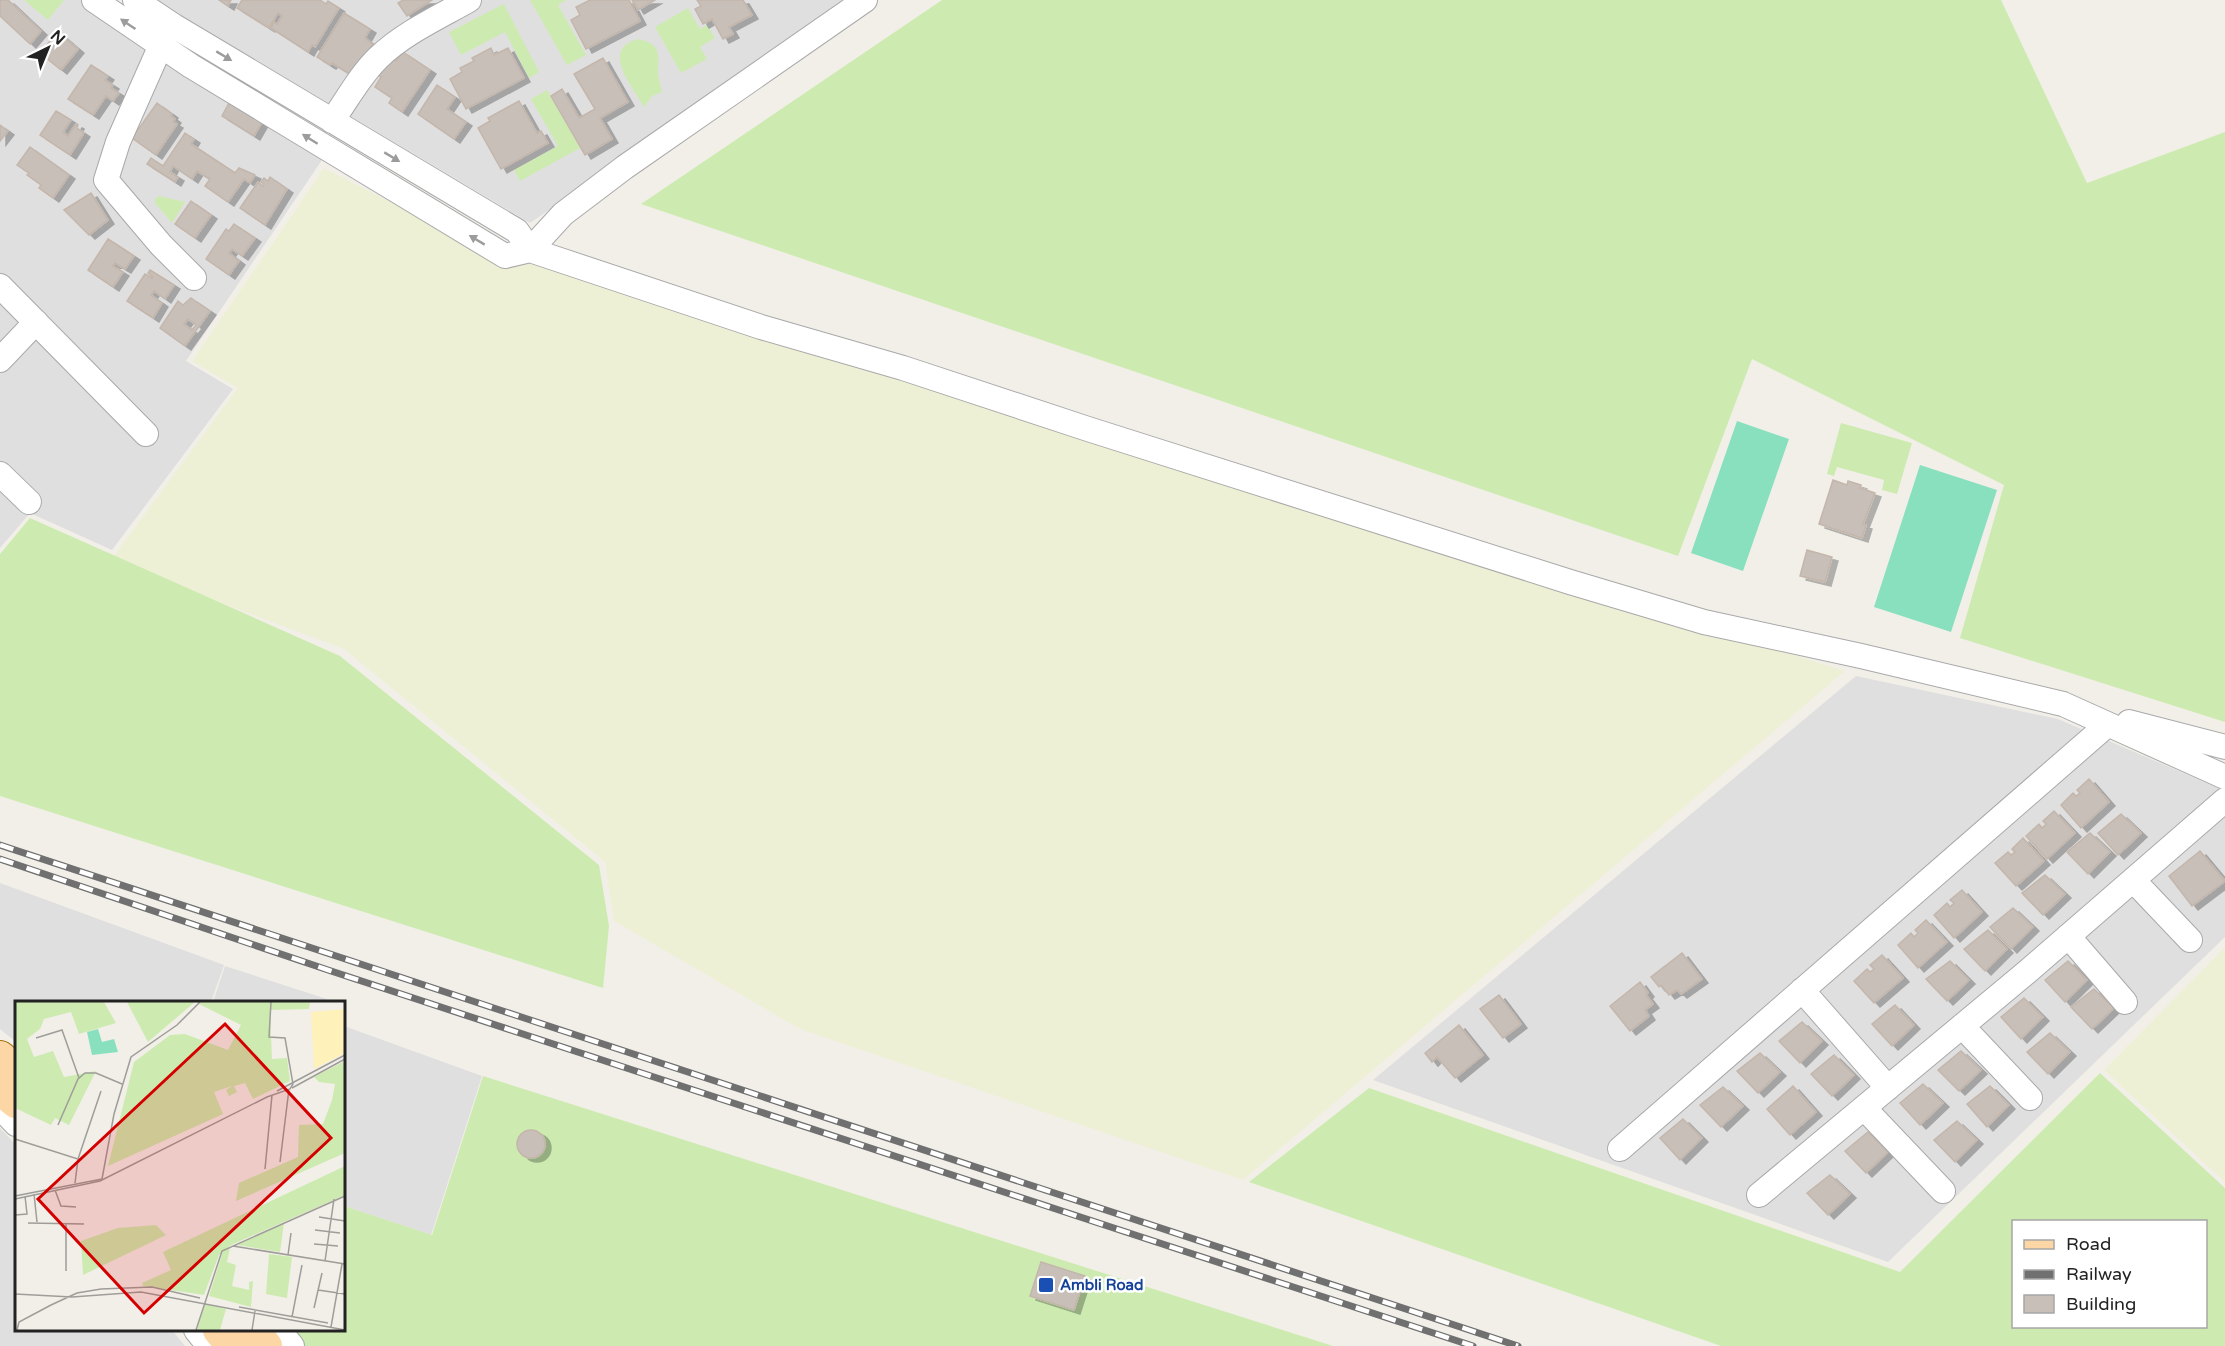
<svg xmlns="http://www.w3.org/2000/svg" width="2225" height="1346" viewBox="0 0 2225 1346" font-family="'Varela Round',sans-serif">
  <defs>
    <filter id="shadow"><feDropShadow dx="6" dy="4" stdDeviation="0" flood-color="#0004"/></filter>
  </defs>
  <rect width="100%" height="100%" fill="#f2efe9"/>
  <path fill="#e0dfdf" d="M0 0H80L324 157 186 361 233 389 112 550 30 513 0 548Z
    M155 0H854L530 223Z
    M1856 676 2058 719 2225 791V937L1888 1262 1373 1080Z
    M0 883 224 965 211 1002H16V1042L0 1029Z
    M225 966 327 999 326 1002H213Z
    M344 1026 482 1076 431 1235 344 1206Z
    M0 1128 16 1145V1330H172L185 1346H0Z"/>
  <path fill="#eef0d5" d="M324 168 505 261 532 258 1845 671 1243 1180 800 1029 614 921 605 862 344 649 110 561 238 388 192 361Z
    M2225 947V1182L2104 1070Z"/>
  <path fill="#cdebb0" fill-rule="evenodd" d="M24 0H64L48 20Z
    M530 0H566L558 5 586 55 567 65Z
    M942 0H2001L2087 183 2225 132V722L1960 638 2004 485 1752 359 1678 556 641 204Z
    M504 4 539 72 529 78 505 32 461 55 449 32Z
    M688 8 700 29 707 25 715 38 700 47 707 59 681 73 655 27Z
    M638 39C656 43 660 49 658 67 657 75 661 85 662 92L652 96 644 107C633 87 599 49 638 39Z
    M547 90 580 148 520 181 514 170 558 146 531 99Z
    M159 196 185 202 172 223 155 203V199Z
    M1841 423 1912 443 1897 494 1882 490 1884 480 1837 467 1834 476 1827 474Z
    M30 518 340 656 599 865 609 926 603 988 0 796V554Z
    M2100 1073 2225 1188V1346H1721L1249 1182 1369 1088 1900 1272ZM2014 1222H2206V1326H2014Z
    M483 1076 1333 1346H291L278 1330H344V1206L432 1235Z"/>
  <path fill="#88e0be" d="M1737 421 1789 439 1743 571 1691 553Z
    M1920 465 1997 490 1951 632 1874 607Z"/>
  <path fill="#c7bfb8" stroke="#c4b6ab" stroke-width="1.5" fill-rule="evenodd" filter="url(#shadow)" d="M0 0H8L41 31 30 44 0 16Z
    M219 0H231L228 6Z
    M242 0H320L326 4 328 1 339 8 315 47 312 45 308 52 271 28 274 22 277 24 282 16 278 13 269 28 237 8Z
    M403 0H432L407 16 398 3Z
    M590 0H629L640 21 586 49 571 20 580 15 576 7Z
    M632 0H655L638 10Z
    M697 0H743L752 15 729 27 733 34 723 39 712 19 703 24 695 9 701 6Z
    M344 13 370 29 365 38 373 44 353 76 332 63 330 65 317 57Z
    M58 32 78 49 61 70 40 53Z
    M491 48 494 55 508 48 524 78 466 109 450 79 462 72 460 68 474 61 472 58Z
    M403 52 430 70 402 112 389 103 392 98 375 87 381 77 378 75 390 57 396 61Z
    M603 58 628 102 600 118 612 139 585 155 551 96 562 89 579 118 595 109 574 74Z
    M91 65 108 76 105 80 113 85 111 88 119 93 113 101 106 96 93 115 68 99Z
    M437 85 455 97 447 109 466 122 454 139 418 114Z
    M519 101 537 133 541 131 548 143 501 169 478 128 490 121 488 118Z
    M157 103 172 114 171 116 175 119 173 122 177 124 156 155 132 138Z
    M229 103 262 122 254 136 222 116Z
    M56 111 71 120 63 132 68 136 76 124 78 125 77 128 84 133 70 155 40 135Z
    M0 125 8 131 0 141Z
    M185 133 194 139 191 144 235 173 239 168 255 175 250 183 244 179 228 202 205 186 210 179 197 171 192 179 173 166 170 172 178 177 175 182 147 164 151 158 163 166Z
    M30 147 69 175 53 198 39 188 41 185 27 175 29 173 17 165Z
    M270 177 287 189 265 225 240 208 258 182 263 186 264 184 261 182 264 178 268 181Z
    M91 193 108 220 89 235 64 210Z
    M191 201 211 215 195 238 175 224Z
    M234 224 255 238 242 256 232 249 229 253 239 261 229 275 206 259 226 229 229 231Z
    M108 239 134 256 125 269 115 263 113 266 123 272 113 287 88 270Z
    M150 270 174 285 165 299 154 291 151 295 162 303 153 318 127 301 145 274 152 278 153 277 148 273Z
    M191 298 210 311 185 346 160 328 178 301 183 305ZM188 319 196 325 192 330 184 324Z
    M1833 480 1847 485 1848 481 1861 485 1860 488 1875 493 1863 524 1866 525 1862 538 1819 524Z
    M1807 550 1832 557 1825 582 1800 576Z
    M2089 779 2109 802 2081 828 2061 805 2073 793 2076 796 2080 793 2077 790Z
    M2054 811 2075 833 2047 859 2026 836 2039 824 2042 828 2046 824 2043 821Z
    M2121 814 2141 833 2118 855 2098 833Z
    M2090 833 2110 852 2088 874 2067 852Z
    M2023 838 2044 861 2016 886 1995 863 2008 852 2011 855 2015 852 2012 849Z
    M2200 851 2225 881 2192 906 2169 876Z
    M2045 875 2065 894 2043 915 2022 893Z
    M1962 890 1982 912 1954 938 1934 915 1947 903 1950 907 1954 903 1950 900Z
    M2013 908 2033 927 2011 949 1990 927Z
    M1926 920 1947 942 1918 968 1898 945 1911 933 1914 937 1918 933 1915 930Z
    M1988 930 2007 949 1985 971 1964 949Z
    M1682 953 1702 979 1681 994 1677 990 1669 995 1661 985 1659 987 1651 977Z
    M1882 955 1903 978 1874 1003 1854 981 1867 969 1870 972 1874 969 1870 965Z
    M1950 961 1969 980 1947 1001 1926 979Z
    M2068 961 2087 980 2065 1002 2045 980Z
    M1640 982 1648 993 1646 995 1653 1004 1645 1010 1649 1016 1630 1031 1610 1006Z
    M2094 989 2114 1008 2092 1029 2071 1007Z
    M1499 995 1521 1024 1503 1038 1480 1009Z
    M2024 998 2043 1017 2021 1039 2001 1017Z
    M1895 1005 1914 1025 1892 1046 1872 1024Z
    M1802 1022 1822 1041 1800 1063 1779 1041Z
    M1459 1025 1483 1055 1455 1078 1437 1057 1432 1062 1425 1053Z
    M2050 1033 2070 1052 2048 1074 2027 1052Z
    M1961 1051 1981 1070 1959 1091 1938 1070Z
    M1760 1053 1780 1072 1758 1093 1737 1071Z
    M1834 1055 1854 1075 1832 1096 1811 1074Z
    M1923 1084 1943 1103 1920 1125 1900 1103Z
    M1793 1086 1816 1112 1790 1135 1767 1109Z
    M1990 1086 2009 1105 1987 1127 1967 1104Z
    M1723 1087 1743 1106 1721 1127 1700 1105Z
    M1683 1119 1702 1138 1680 1160 1660 1138Z
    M1957 1121 1977 1140 1955 1162 1934 1140Z
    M517 1144a14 14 0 1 1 28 0a14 14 0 1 1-28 0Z
    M1868 1132 1888 1152 1866 1173 1845 1151Z
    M1830 1175 1850 1194 1828 1215 1807 1193Z
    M1041 1262 1085 1276 1074 1310 1030 1296Z"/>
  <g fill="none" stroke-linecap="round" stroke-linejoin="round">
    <defs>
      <path id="minor" d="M94 0 191 66 505 256 530 250 563 214 625 167 865 0
        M135 0 174 26 517 231 530 250 761 327 903 368 1088 429 1570 582 1704 622 1861 656 2063 704 2225 777
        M161 45 118 142 106 180 161 245 194 278
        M332 121C347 100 360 75 379 57 404 33 439 17 469 0
        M0 286 146 434
        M0 360 36 322
        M0 474 29 502
        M2129 722 2225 747
        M2133 880 2190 940
        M2068 936 2125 1002
        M1802 990 1888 1088
        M1962 1026 2030 1098
        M0 1107 16 1124
        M1864 1108 1943 1191
        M1620 1149 2107 725
        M1759 1195 2027 972 2225 800
        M196 1330 209 1346
        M279 1330 292 1346"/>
      <path id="major" d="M0 1057 16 1071
        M0 1089 16 1102
        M219 1330 232 1346
        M253 1330 266 1346"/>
    </defs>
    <use href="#minor" stroke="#a9a9a9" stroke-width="26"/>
    <use href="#major" stroke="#a06b00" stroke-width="34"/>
    <use href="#minor" stroke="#fff" stroke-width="24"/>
    <use href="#major" stroke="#fcd6a4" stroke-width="32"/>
    <defs>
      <path id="rail" d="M0 845 1518 1346
        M0 859 328 970 1473 1346"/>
    </defs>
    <use href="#rail" stroke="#707070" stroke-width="7"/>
    <use href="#rail" stroke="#fff" stroke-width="4.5" stroke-dasharray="14" stroke-linecap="butt"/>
  </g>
  <defs><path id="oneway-solid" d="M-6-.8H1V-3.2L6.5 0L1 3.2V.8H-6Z" transform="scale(1.5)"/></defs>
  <g fill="#9c9c9c">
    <use href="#oneway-solid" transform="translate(128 24) rotate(-146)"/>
    <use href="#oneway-solid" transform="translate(224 56) rotate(31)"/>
    <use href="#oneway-solid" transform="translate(310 139) rotate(-148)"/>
    <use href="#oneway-solid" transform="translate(392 157) rotate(31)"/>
    <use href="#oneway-solid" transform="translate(477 240) rotate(-149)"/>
  </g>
  <rect fill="#1a4fb4" stroke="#fff" stroke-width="2" x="1038" y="1277" width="16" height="16" rx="3"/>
  <g text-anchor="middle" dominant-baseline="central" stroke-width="5" stroke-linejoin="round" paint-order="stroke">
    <g font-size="15" font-weight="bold" fill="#164399" stroke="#fff" text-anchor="start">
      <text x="1060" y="1285">Ambli Road</text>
    </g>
  </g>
  <g transform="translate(15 1001)">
    <rect width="330" height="330" fill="#f2efe9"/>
    <path d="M0 1H89L101 22 64 33 56 11 29 18 25 28 12 38 19 56 38 50 49 76 81 70 54 124 40 117 36 124 0 107ZM112 1H295L294 8 255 9 257 58 272 57 275 80 238 98 230 82 219 85 222 91 214 95 211 89 217 85 199 91 208 113 93 165 119 61 155 34 170 33 213 49 226 24 180 1 133 41ZM330 60V152L221 200 224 182 283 156 284 124 308 123 317 99 320 83 304 81 299 76ZM330 165V194L216 244 204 254 189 294 128 285 127 282 156 269 148 251ZM269 222 265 251 222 244ZM141 224 151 234 68 274 66 240 103 227ZM215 247 212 261 221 264 217 285 234 289V281L238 280 236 306 194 295 208 250ZM254 253 277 256 272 297 251 293ZM190 303 211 308 205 329H182Z" fill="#cdebb0"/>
    <path d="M330 8V52L299 68 296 11Z" fill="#fff1ba"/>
    <path d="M83 28 87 41 99 38 103 51 77 54 72 31Z" fill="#88e0be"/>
    <path fill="none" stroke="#9f9d99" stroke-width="1.5" d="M21 37 47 29 64 77M277 87 330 58M262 90 330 54M43 124 63 78 70 72H81L107 83M0 138 63 158 60 182M63 158 86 90M265 161 274 88M250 168 257 94M87 178 99 113 116 56 162 24 185 1M40 189 46 205 61 206M19 193 22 221M0 195 87 178M0 198 85 180 252 96 275 88 278 83 270 37 254 36 256 1M0 214 12 213 10 195M304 216 330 220M13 222 69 223M51 223V270M300 229 325 232M299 243 323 245M218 245 330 263M273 254 276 232M310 260 319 198M303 289 330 293M0 293 57 296 126 291 330 329M224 306 313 322M299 307 307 272M277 316 287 264M316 326 327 263M2 329 4 321 36 304 62 292 86 288 137 286 185 297M181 329 207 250 330 195M237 329 240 310"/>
    <path fill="#d40000" fill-opacity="0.15" stroke="#d40000" stroke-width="3" d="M210 23 316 137 129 312 23 198Z"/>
    <rect width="330" height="330" fill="none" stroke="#222" stroke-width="3"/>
  </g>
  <rect x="2012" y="1220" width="195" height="108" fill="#ffffff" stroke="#a7a7a7" stroke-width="1.5"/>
  <rect x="2024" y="1240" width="30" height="9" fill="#fcd6a4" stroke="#a7a7a7" stroke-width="1.5"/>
  <text x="2066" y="1250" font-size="18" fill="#222222">Road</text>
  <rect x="2024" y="1270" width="30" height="9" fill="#707070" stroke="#a7a7a7" stroke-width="1.5"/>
  <text x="2066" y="1280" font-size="18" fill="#222222">Railway</text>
  <rect x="2024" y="1295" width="30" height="18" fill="#c7bfb8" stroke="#a7a7a7" stroke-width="1.5"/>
  <text x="2066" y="1310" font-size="18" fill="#222222">Building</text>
  <g transform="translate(48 48) rotate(43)" stroke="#ffffff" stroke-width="4.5" paint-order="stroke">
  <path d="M0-4.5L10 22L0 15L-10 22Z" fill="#222222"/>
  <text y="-9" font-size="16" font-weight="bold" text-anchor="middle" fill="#222222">N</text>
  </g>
</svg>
